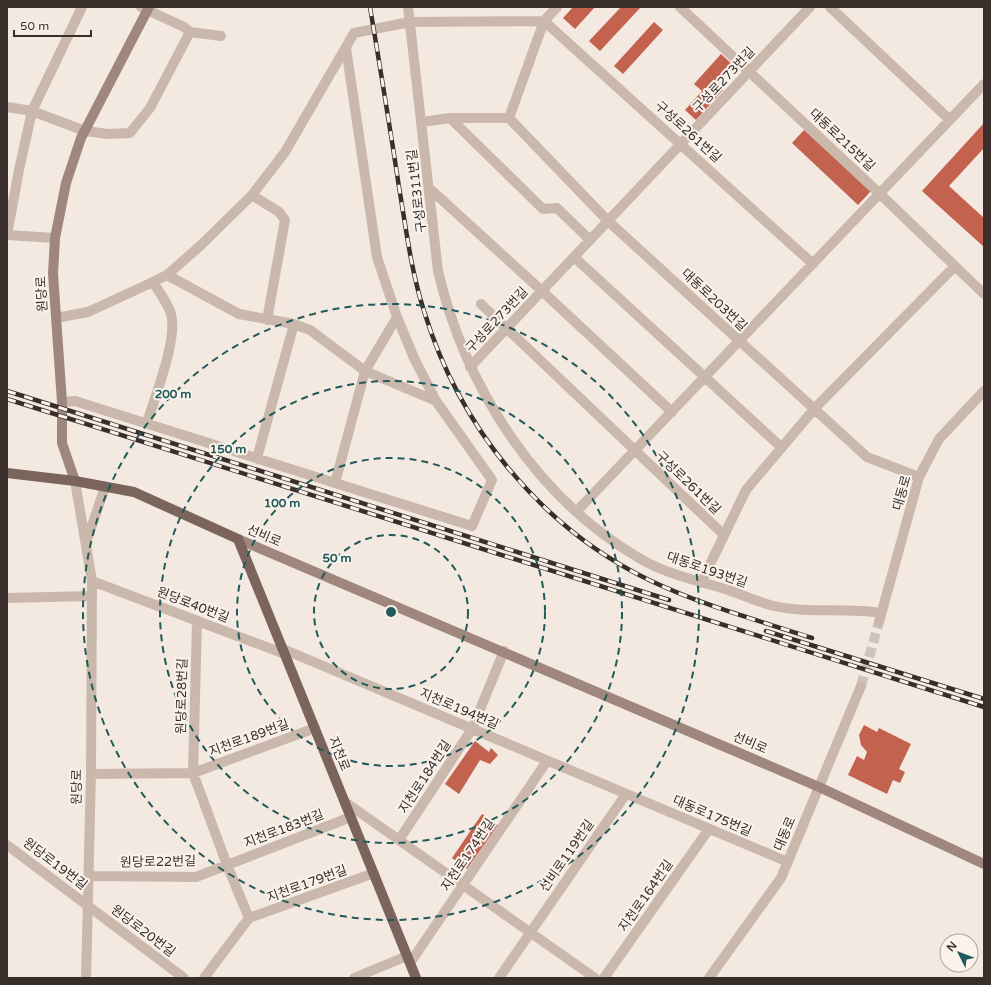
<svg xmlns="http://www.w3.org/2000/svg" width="991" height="985" viewBox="0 0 991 985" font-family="'Varela Round','Noto Sans KR',sans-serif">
  <rect width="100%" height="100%" fill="#f3e9e0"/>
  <path fill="#c3624e" d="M573 7H595L575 29 563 18Z
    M621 7 640 8 600 51 589 41Z
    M654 22 663 30 623 74 614 66Z
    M721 54 734 66 717 85 723 90 696 120 685 110 702 91 694 84Z
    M984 123V148L949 186 984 218V247L922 191Z
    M804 130 871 191 858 205 792 143Z
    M864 725 877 732 879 728 911 744 899 769 905 772 900 783 893 780 887 794 848 775 857 756 864 760 867 752 861 745 859 735Z
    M475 741 489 752 491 748 498 755 490 764 480 760 459 794 445 784Z
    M482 814 498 825 467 869 452 858Z"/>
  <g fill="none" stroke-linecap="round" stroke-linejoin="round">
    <path stroke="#cec4bc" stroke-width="10" stroke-dasharray="10 5" stroke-linecap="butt" d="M861 686 879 622"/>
    <path stroke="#cbb8ac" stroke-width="10" d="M141 7 184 27 190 32 221 36
      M408 7 438 271C465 386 535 497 639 558 666 574 695 580 725 589 741 594 757 602 774 606 809 614 846 607 881 613
      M680 7 880 194 984 294
      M830 7 950 120
      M346 48 377 257 397 317 414 358 436 401 492 480 472 526 335 483 365 371 397 317
      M7 107 32 111 85 131 108 134 130 133 150 108 190 32
      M450 118 543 209 557 208 590 240
      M509 118 608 221 867 457 919 477
      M509 118 544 21 557 7
      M422 122 450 118H509
      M429 188 542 291 672 412
      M252 195 279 212 285 220 267 320
      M7 235 19 170 32 111 82 7
      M7 235 55 238
      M574 257 781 447
      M167 275 239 314 294 324
      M481 304 724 535
      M56 318 88 312 153 282 167 275 200 246 252 195 285 152 354 33 410 22 544 21 813 264
      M470 367 810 7
      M62 402 75 401 335 483
      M147 423C155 396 178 339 171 314 168 303 159 292 153 282
      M257 458 294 324 310 330 365 371 436 401
      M75 481 92 581 91 774 86 978
      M576 512 984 84
      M86 543 105 487
      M92 581 285 654
      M701 583 746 490 815 408 955 266
      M7 598 92 596
      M197 621 193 773 227 865 249 918
      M283 649 788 862
      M91 774 193 773 315 728
      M345 802 595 978
      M399 840 472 729 504 651
      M88 876 196 877 351 817
      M410 963 547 761
      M204 978 249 918 374 873
      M354 978 407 956
      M499 978 626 794
      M604 978 709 829"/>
    <path stroke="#cbb8ac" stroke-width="10" d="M879 622 919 477 939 439 984 391
      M7 845 184 978
      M709 978 781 878 861 686"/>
    <path stroke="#9f877d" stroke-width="10" d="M75 481 62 443V402L53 274 55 238 66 183 81 138 149 7
      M238 539 819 787 984 864"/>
    <path stroke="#7a645c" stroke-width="10" d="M7 473 75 481 134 492 238 539 416 978"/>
    <defs>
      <path id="rail" d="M370 7C380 67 390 127 399 187 406 228 411 271 424 311 459 426 540 527 649 580 701 605 757 620 812 638
        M7 391 669 600
        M7 399 984 707
        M766 631 984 699"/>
    </defs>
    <use href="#rail" stroke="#392e2a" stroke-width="4.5"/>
    <use href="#rail" stroke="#faf3ec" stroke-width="3" stroke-dasharray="9" stroke-linecap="butt"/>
  </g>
  <g fill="none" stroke="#215a5a" stroke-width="2" stroke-dasharray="7 5">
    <circle cx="391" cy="612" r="77"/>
    <circle cx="391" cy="612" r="154"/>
    <circle cx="391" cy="612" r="231"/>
    <circle cx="391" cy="612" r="308"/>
  </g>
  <g text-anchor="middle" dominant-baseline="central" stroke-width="4" stroke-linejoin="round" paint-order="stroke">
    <g font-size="13" fill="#392e2a" stroke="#faf3ec">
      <text transform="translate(724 80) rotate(-47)">구성로273번길</text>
      <text transform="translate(688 132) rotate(42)">구성로261번길</text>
      <text transform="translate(842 140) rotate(43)">대동로215번길</text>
      <text transform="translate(417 191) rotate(-97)">구성로311번길</text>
      <text transform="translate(42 294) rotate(-93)">원당로</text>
      <text transform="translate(714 300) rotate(43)">대동로203번길</text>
      <text transform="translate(497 320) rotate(-47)">구성로273번길</text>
      <text transform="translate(688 483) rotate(44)">구성로261번길</text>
      <text transform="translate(902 493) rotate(-74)">대동로</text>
      <text transform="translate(264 536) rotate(23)">선비로</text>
      <text transform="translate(707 570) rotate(19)">대동로193번길</text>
      <text transform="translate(193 605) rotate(21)">원당로40번길</text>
      <text transform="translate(182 696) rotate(-89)">원당로28번길</text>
      <text transform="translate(459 709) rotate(23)">지천로194번길</text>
      <text transform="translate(249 738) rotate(-20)">지천로189번길</text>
      <text transform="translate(750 743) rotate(23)">선비로</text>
      <text transform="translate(339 754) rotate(68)">지천로</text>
      <text transform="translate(425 777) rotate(-57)">지천로184번길</text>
      <text transform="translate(77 787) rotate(-89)">원당로</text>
      <text transform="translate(712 816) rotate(23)">대동로175번길</text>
      <text transform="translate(284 829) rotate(-21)">지천로183번길</text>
      <text transform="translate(785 834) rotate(-67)">대동로</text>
      <text transform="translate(468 855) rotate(-56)">지천로174번길</text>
      <text transform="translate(567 856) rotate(-55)">선비로119번길</text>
      <text transform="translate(158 862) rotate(-1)">원당로22번길</text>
      <text transform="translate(55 864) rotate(37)">원당로19번길</text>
      <text transform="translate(307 884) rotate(-20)">지천로179번길</text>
      <text transform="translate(646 896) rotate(-55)">지천로164번길</text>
      <text transform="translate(143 931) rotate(37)">원당로20번길</text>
    </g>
  </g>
  <circle cx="391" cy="612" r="6" fill="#215a5a" stroke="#faf3ec" stroke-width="2"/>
  <g font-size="12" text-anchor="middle" font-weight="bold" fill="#215a5a" stroke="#faf3ec" stroke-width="4" stroke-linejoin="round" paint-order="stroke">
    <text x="173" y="398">200 m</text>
    <text x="228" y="453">150 m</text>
    <text x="282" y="507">100 m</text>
    <text x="337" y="562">50 m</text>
  </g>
  <rect width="991" height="985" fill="none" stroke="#392e2a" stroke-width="16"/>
  <g transform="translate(959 953) rotate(312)"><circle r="19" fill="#faf3ec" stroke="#ada49e"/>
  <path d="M0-3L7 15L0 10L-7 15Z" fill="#215a5a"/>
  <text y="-6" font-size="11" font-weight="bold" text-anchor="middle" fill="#392e2a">N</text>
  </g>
  <path d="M14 30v6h77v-6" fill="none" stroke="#392e2a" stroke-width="2"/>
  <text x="20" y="30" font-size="12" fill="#392e2a" stroke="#faf3ec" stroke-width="3" paint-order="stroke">50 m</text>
</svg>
